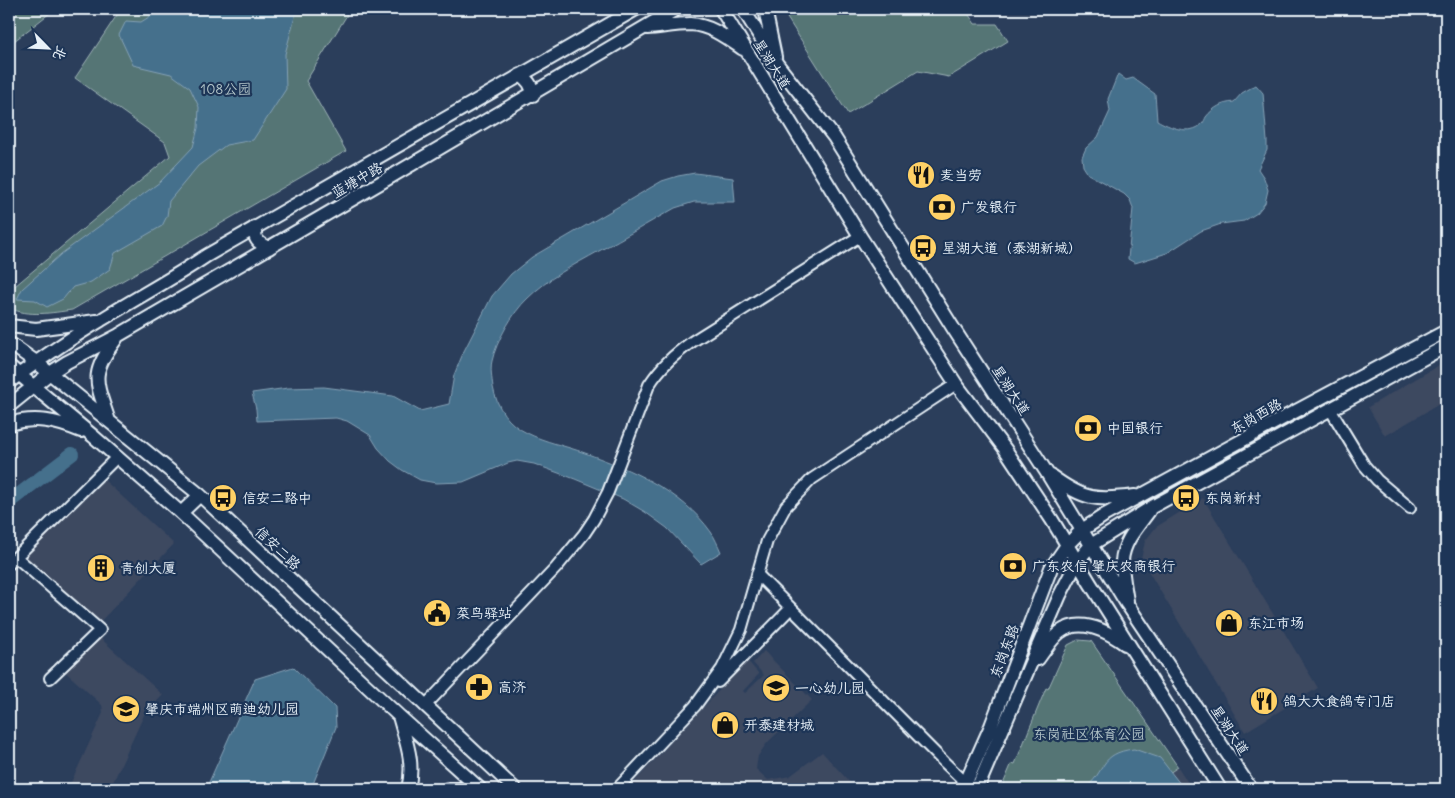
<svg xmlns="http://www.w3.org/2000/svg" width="1455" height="798" viewBox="0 0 1455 798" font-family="Delius,'LXGW WenKai TC',sans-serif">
  <rect width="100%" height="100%" fill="#2b3e5b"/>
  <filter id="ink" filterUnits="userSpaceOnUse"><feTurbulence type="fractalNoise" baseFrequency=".02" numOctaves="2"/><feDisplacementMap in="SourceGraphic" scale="10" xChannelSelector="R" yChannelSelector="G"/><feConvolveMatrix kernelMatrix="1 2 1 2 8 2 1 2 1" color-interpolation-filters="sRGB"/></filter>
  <g filter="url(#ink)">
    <path fill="#3c4860" d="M1446 361V400L1385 436 1368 407Z
      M102 478 174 544 98 624 24 557Z
      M1203 498 1318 688 1245 732 1141 559 1145 541 1156 527Z
      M97 635 163 695 144 715 110 789H68L103 713 102 705 62 669Z
      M764 651 812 700 767 743 758 756 756 769 768 780 790 776 822 752 856 789H628L747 660 759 674 743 691 745 693 764 675 753 663Z
      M1178 767 1192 789H1145Z"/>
    <path fill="#547574" stroke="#9eb3b6" d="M9 9H55L9 45Z
      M121 9H343L347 15 306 81 346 151 72 310C51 313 29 317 9 308V291L170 156 165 142 75 78Z
      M784 9H965L975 24H997L1008 41 949 77 918 71 848 114 784 13Z
      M1078 640 1091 641 1178 767 1145 789H1001L1012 763 1015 764 1046 688 1048 689 1068 645Z"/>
    <path fill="#456f8c" stroke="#86a3b7" d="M162 9H297L285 54 286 89 253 140 226 145 198 166 169 201 167 216 162 226 115 253 110 269 91 282 73 287 63 299 47 307 35 300 17 299 22 289 61 254 160 182 193 147 198 128 199 107 190 88 171 74 133 65 119 35 126 21 141 22Z
      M1118 74 1126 80 1133 78 1155 94 1157 120C1169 127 1190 136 1202 124 1204 122 1205 119 1206 117 1214 107 1222 103 1234 102L1242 93 1256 85 1263 93 1267 141V150L1258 169 1264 178 1268 190 1265 203 1257 213 1244 221 1221 224 1201 231 1167 253 1135 263 1128 259 1133 208 1130 200 1124 194 1088 174 1083 166 1082 157 1086 148 1098 137 1110 111 1108 99Z
      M695 173 733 178 735 202H694L675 208C650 222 625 237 599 251 574 265 548 278 527 299 513 312 496 342 492 361 490 369 492 379 493 387 497 408 508 424 527 433 545 442 566 446 585 453 630 469 682 491 711 532 715 538 718 545 721 552L701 564 667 528 645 512 623 499 575 479 534 464 517 461 508 463 463 482 436 483 420 480 402 470 390 461 378 448 370 435 347 421 336 418 257 421 256 409 252 393 288 388 324 387 393 396 420 411 449 404 454 375 464 351 492 296 511 274 532 257 662 181 678 176Z
      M293 667 335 708 336 727 311 789H206L255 679Z
      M1134 749 1160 758 1184 789H1150L1144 786 1136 789H1084C1107 772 1098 753 1134 749Z"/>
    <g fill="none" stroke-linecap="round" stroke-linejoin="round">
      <path stroke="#456f8c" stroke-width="14" d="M9 502 72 454"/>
      <defs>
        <path id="minor" d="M1330 409 1364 465 1377 480 1410 508
          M16 557 100 630 50 678
          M9 564 116 458
          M757 574 944 762 966 783 971 785
          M718 682 791 608
          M425 706 556 568 584 534 594 519 608 492 649 385C661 366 675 354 693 341L860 236
          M617 789 695 706 722 669 741 630 767 541 786 506 812 479 956 384"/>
        <path id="major" d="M721 9 860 236 956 384 1005 449 1052 520 1090 583 1220 789
          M743 9 777 64 834 137 955 331 1047 473 1127 604 1251 789
          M765 9 775 57
          M647 28C661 27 676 24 690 24 710 25 727 38 743 49
          M520 75C528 80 532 85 533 95
          M255 227C254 239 257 243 269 248
          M9 326 36 329 96 321
          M9 343 36 362 200 495 515 789
          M9 366 93 436 181 513 399 716 480 789
          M9 382C39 360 69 339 101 320 136 298 172 279 206 256L636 9
          M9 406 50 373 67 362 119 335 380 183 676 9
          M109 421C96 381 89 375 116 339
          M9 424C35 416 57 421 81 431
          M1051 476C1084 500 1096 501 1135 496
          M181 513 200 495
          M1127 601C1125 588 1122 574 1122 561 1123 542 1138 526 1149 511
          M1038 659C1045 650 1051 639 1060 632 1081 617 1107 631 1125 644
          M399 716C406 742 415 762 408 789
          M448 789H479
          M963 789 991 726 1051 568 1067 545 1082 530 1105 515 1285 417 1446 331
          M977 789 1060 595 1077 562 1091 545 1152 507 1446 346"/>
      </defs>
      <use href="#minor" stroke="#e8f1f8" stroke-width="14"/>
      <use href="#major" stroke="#e8f1f8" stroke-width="16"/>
      <use href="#minor" stroke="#1d3557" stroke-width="10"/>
      <use href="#major" stroke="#1d3557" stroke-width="12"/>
    </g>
  </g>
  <defs>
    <symbol id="restaurant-disc" viewBox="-11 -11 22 22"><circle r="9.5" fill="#ffd166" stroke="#1d3557"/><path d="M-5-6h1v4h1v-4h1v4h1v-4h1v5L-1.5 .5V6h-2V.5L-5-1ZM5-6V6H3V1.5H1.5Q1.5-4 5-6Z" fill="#111"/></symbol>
    <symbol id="bank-disc" viewBox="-11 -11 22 22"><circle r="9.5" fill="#ffd166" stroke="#1d3557"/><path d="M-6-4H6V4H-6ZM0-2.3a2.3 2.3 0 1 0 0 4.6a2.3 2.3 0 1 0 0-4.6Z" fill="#111"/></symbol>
    <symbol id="bus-disc" viewBox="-11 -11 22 22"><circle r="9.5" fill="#ffd166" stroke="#1d3557"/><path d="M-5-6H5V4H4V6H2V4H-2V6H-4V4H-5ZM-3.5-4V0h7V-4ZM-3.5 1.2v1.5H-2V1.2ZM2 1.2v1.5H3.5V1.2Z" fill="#111"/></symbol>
    <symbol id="building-disc" viewBox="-11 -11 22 22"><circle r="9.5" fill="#ffd166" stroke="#1d3557"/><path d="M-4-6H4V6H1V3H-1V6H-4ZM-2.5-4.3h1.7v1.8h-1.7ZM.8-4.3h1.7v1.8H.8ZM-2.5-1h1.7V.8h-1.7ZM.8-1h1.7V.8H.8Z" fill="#111"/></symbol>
    <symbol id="civic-disc" viewBox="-11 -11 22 22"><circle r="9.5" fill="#ffd166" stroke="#1d3557"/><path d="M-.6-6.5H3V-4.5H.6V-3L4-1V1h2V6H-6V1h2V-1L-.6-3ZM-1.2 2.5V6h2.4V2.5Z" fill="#111"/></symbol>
    <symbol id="shop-disc" viewBox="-11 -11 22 22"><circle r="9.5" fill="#ffd166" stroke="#1d3557"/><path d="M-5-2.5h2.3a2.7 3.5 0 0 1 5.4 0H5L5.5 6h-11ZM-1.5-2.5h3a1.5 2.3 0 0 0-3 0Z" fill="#111"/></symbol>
    <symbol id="pharmacy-disc" viewBox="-11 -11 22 22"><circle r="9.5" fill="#ffd166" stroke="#1d3557"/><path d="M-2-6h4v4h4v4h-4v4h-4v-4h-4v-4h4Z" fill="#111"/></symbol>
    <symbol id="school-disc" viewBox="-11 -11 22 22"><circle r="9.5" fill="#ffd166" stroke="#1d3557"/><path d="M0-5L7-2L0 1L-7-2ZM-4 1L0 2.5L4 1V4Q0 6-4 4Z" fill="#111"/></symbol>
  </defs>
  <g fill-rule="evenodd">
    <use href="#restaurant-disc" x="905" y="159" width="32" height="32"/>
    <use href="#bank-disc" x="926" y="191" width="32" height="32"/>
    <use href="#bus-disc" x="907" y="232" width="32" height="32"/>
    <use href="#bank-disc" x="1072" y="412" width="32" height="32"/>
    <use href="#bus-disc" x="207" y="482" width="32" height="32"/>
    <use href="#bus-disc" x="1170" y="482" width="32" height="32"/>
    <use href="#bank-disc" x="997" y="550" width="32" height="32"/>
    <use href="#building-disc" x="85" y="552" width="32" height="32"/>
    <use href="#civic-disc" x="421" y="597" width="32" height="32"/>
    <use href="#shop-disc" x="1213" y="607" width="32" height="32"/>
    <use href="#pharmacy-disc" x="463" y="671" width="32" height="32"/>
    <use href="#school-disc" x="760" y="672" width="32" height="32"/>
    <use href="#restaurant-disc" x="1248" y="685" width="32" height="32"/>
    <use href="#school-disc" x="110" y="693" width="32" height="32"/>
    <use href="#shop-disc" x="709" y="709" width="32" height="32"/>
  </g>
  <g text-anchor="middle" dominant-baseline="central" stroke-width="4.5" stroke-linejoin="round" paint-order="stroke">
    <g font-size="14" fill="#e8f1f8" stroke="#1d3557">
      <text transform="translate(772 64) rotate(58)">星湖大道</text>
      <text transform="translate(357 180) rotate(-30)">蓝塘中路</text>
      <text transform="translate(1011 390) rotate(57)">星湖大道</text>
      <text transform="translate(1256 416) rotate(-29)">东岗西路</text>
      <text transform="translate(278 548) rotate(43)">信安二路</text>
      <text transform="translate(1004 651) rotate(-69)">东岗东路</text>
      <text transform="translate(1230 730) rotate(57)">星湖大道</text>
    </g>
    <g font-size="14" fill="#b4c6ca" stroke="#1d3557">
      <text x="226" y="89">108公园</text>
      <text x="1089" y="734">东岗社区体育公园</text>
    </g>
    <g font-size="14" fill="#e8f1f8" stroke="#1d3557" text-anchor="start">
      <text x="940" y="175">麦当劳</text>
      <text x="961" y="207">广发银行</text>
      <text x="942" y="248">星湖大道（泰湖新城）</text>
      <text x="1107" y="428">中国银行</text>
      <text x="242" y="498">信安二路中</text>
      <text x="1205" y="498">东岗新村</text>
      <text x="1032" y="566">广东农信 肇庆农商银行</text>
      <text x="120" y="568">青创大厦</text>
      <text x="456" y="613">菜鸟驿站</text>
      <text x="1248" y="623">东江市场</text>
      <text x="498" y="687">高济</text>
      <text x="795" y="688">一心幼儿园</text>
      <text x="1283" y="701">鸽大大食鸽专门店</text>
      <text x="145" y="709">肇庆市端州区萌迪幼儿园</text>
      <text x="744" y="725">开泰建材城</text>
    </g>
  </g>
  <rect width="1455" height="798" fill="none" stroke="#1d3557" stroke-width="30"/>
  <rect x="15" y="15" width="1425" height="768" fill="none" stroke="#e8f1f8" stroke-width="2" filter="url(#ink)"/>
  <g transform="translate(48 48) rotate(114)" stroke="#1d3557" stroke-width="4" paint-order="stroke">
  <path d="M0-4L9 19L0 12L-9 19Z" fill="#e8f1f8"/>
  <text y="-8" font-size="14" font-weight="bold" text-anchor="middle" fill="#e8f1f8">北</text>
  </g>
</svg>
